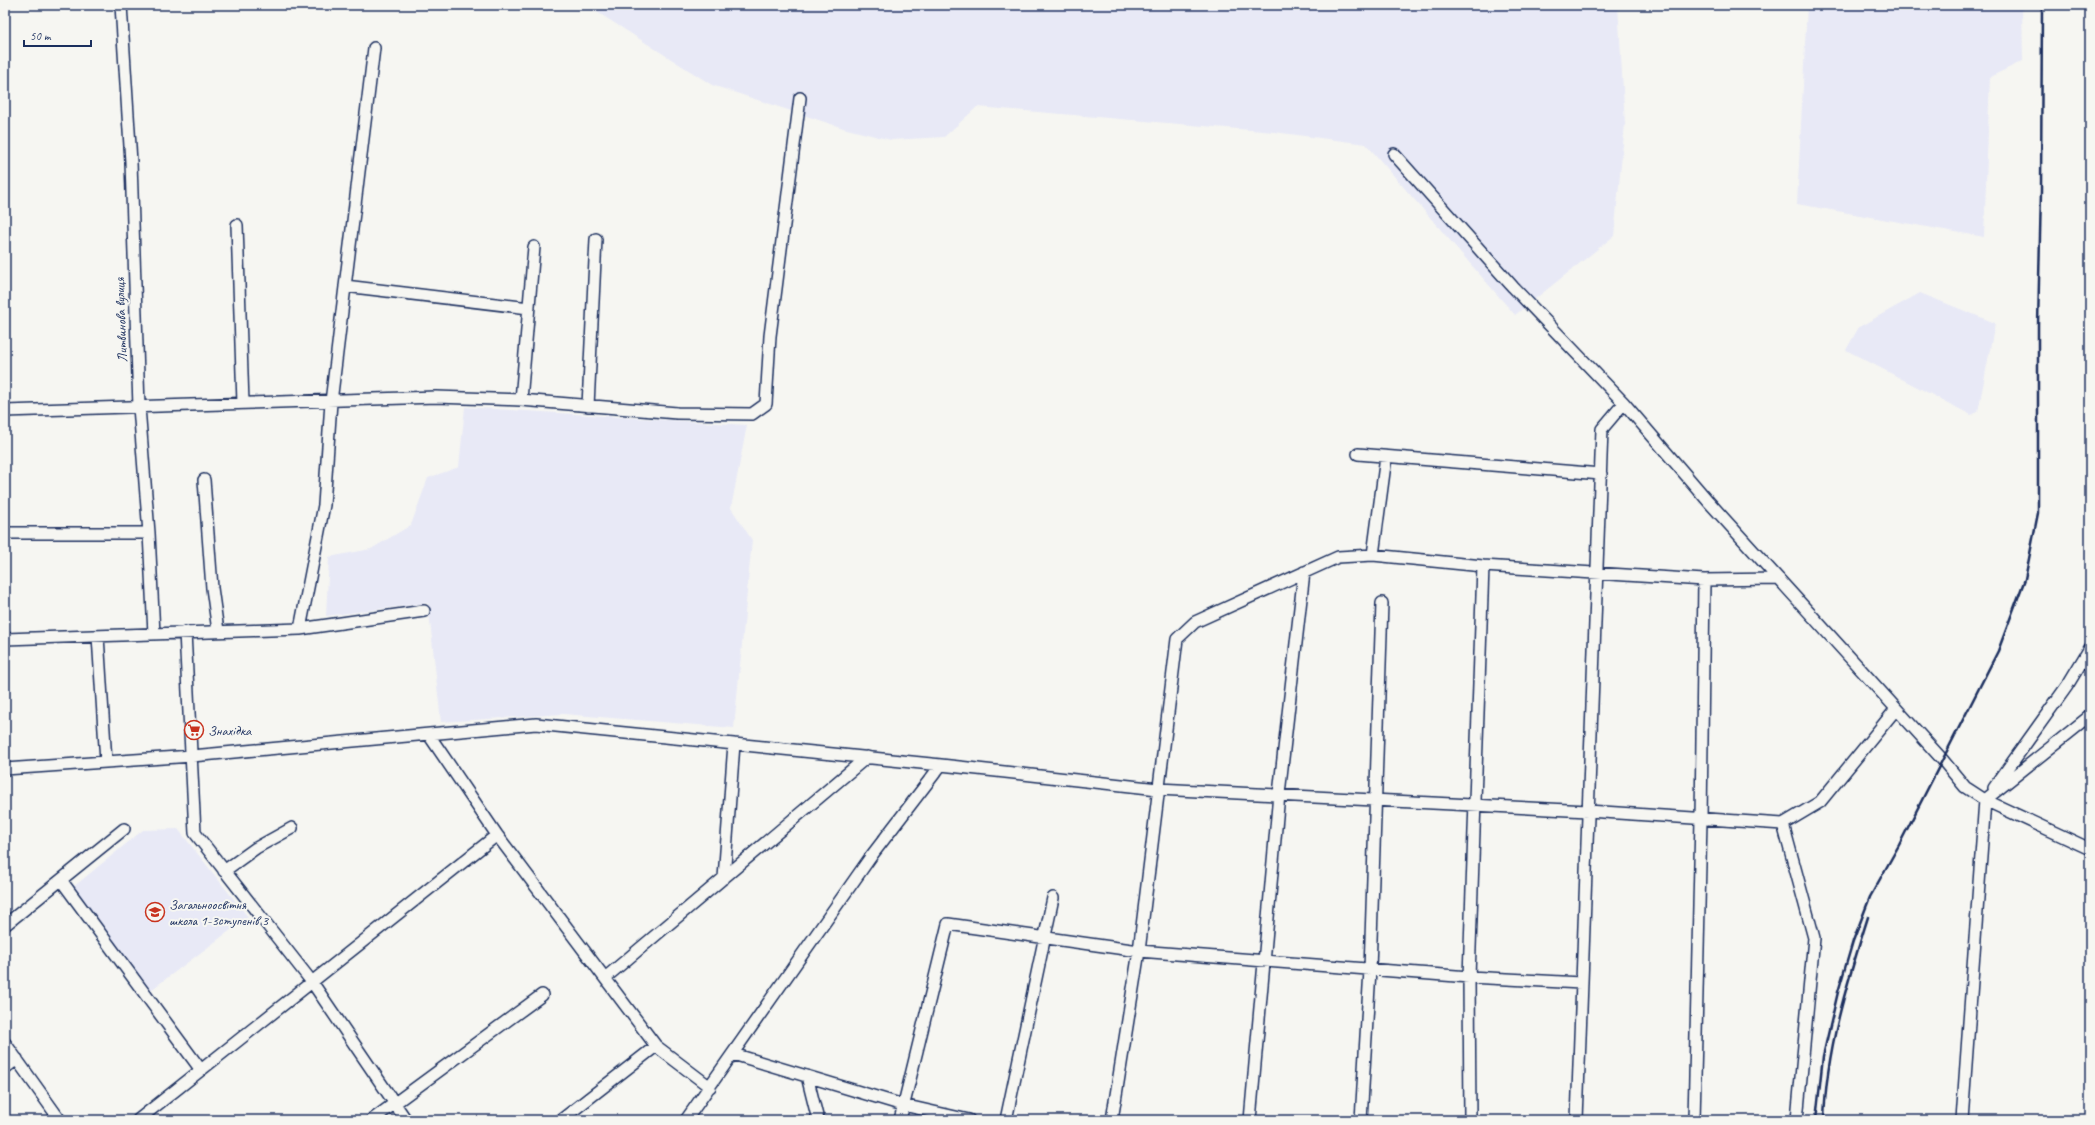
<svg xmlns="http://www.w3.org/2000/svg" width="2095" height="1125" viewBox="0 0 2095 1125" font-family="Caveat,sans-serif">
  <rect width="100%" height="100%" fill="#f6f6f2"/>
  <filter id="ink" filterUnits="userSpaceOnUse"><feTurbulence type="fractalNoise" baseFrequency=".025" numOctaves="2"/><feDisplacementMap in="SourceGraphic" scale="8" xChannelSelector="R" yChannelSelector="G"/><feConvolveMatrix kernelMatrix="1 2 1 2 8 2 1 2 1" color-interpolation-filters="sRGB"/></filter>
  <g filter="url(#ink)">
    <path fill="#e8e9f6" d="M586 5H1618L1625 124 1614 236 1515 315 1366 144 1274 132 977 107 944 137 891 140 843 128 712 85Z
      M1807 5H2022L2023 61 1990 77 1984 237 1797 204Z
      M1920 293 1995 323 1978 412 1971 415 1846 350 1859 327Z
      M465 407 747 425 731 508 752 540 734 728 563 714 441 722 428 603 326 616 329 557 371 549 411 525 428 478 459 467Z
      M178 829 248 917 151 990 72 888 143 830Z"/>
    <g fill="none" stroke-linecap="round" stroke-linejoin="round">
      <defs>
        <path id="minor" d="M121 5 131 162 139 407 149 533 154 634
          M1394 154 1513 287 1624 403 1708 501 1941 758 1965 787 1985 800 2090 849
          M237 225 243 403
          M345 286 529 308
          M521 400 534 247
          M588 406 596 239
          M5 411 436 397 521 400 677 413 752 414 766 404 770 336 800 98
          M1358 454 1601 474
          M204 480 212 588 218 631
          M5 533H149
          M1373 555 1386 457
          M300 629 324 505 331 402 374 48
          M185 632 195 833 312 982 406 1120
          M98 636 106 762
          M5 639 300 629 424 611
          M429 735 497 835 656 1046 710 1087
          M5 769 192 756 536 724 941 765 1158 789 1588 811 1783 824
          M1994 788 2067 686 2090 648
          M224 871 256 848 292 828
          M724 878 734 744
          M61 880 201 1070
          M5 925 124 829
          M605 978 867 757
          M5 1043 60 1120
          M733 1054 903 1105 969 1120
          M5 1068 17 1059
          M807 1076 818 1120
          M138 1120 497 835
          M372 1120 542 995
          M561 1120 656 1046
          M686 1120 872 855 941 765
          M900 1120 948 924 1139 951 1469 977 1581 983
          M1006 1120 1053 898
          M1112 1120 1139 951 1177 639 1195 622 1338 557 1373 555 1483 566 1704 580 1779 579
          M1250 1120 1279 794 1304 572
          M1361 1120 1370 970 1382 603
          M1470 1120 1469 977 1483 566
          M1577 1120 1602 429 1624 403
          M1694 1120 1701 820 1704 580
          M1797 1120 1814 938 1783 824 1820 802 1896 709
          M1962 1120 1985 800 2090 716"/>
      </defs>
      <use href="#minor" stroke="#1b2f5e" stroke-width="14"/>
      <use href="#minor" stroke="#f6f6f2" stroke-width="11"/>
      <path stroke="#1b2f5e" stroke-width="2.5" d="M1816 1120 1823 1056 1838 992 1853 941 1870 897 1899 845 1998 651 2025 579 2038 513V325L2041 191 2042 5
        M1824 1120C1826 1050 1847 983 1868 917"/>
    </g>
  </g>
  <defs>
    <symbol id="supermarket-ring" viewBox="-11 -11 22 22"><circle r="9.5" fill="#f6f6f2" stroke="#c8321e" stroke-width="1.5"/><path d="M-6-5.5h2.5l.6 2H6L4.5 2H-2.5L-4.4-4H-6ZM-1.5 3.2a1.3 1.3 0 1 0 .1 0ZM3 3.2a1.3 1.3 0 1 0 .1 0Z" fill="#c8321e"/></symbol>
    <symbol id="school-ring" viewBox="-11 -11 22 22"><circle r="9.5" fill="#f6f6f2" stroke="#c8321e" stroke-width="1.5"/><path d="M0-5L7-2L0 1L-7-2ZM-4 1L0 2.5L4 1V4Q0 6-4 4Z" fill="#c8321e"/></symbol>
  </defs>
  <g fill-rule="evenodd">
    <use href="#supermarket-ring" x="183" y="719" width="22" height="22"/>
    <use href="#school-ring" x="144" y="901" width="22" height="22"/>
  </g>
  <g text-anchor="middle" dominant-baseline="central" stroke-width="4" stroke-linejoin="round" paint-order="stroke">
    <g font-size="14" fill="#1b2f5e" stroke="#f6f6f2">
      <text transform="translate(121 320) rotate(-92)">Литвинова вулиця</text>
    </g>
    <g font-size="14" fill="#1b2f5e" stroke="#f6f6f2" text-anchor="start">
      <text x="208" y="730">Знахідка</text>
      <text x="169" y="904">Загальноосвiтня<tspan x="169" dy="16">школа 1-3ступенiв 3</tspan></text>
    </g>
  </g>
  <rect width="2095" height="1125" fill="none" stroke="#f6f6f2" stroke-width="20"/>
  <rect x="10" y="10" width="2075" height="1105" fill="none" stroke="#1b2f5e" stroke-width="1.5" filter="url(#ink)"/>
  <path d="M24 40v6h67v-6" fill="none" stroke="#1b2f5e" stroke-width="2"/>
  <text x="30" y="40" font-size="12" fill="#1b2f5e" stroke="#f6f6f2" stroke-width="3" paint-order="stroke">50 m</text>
</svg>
